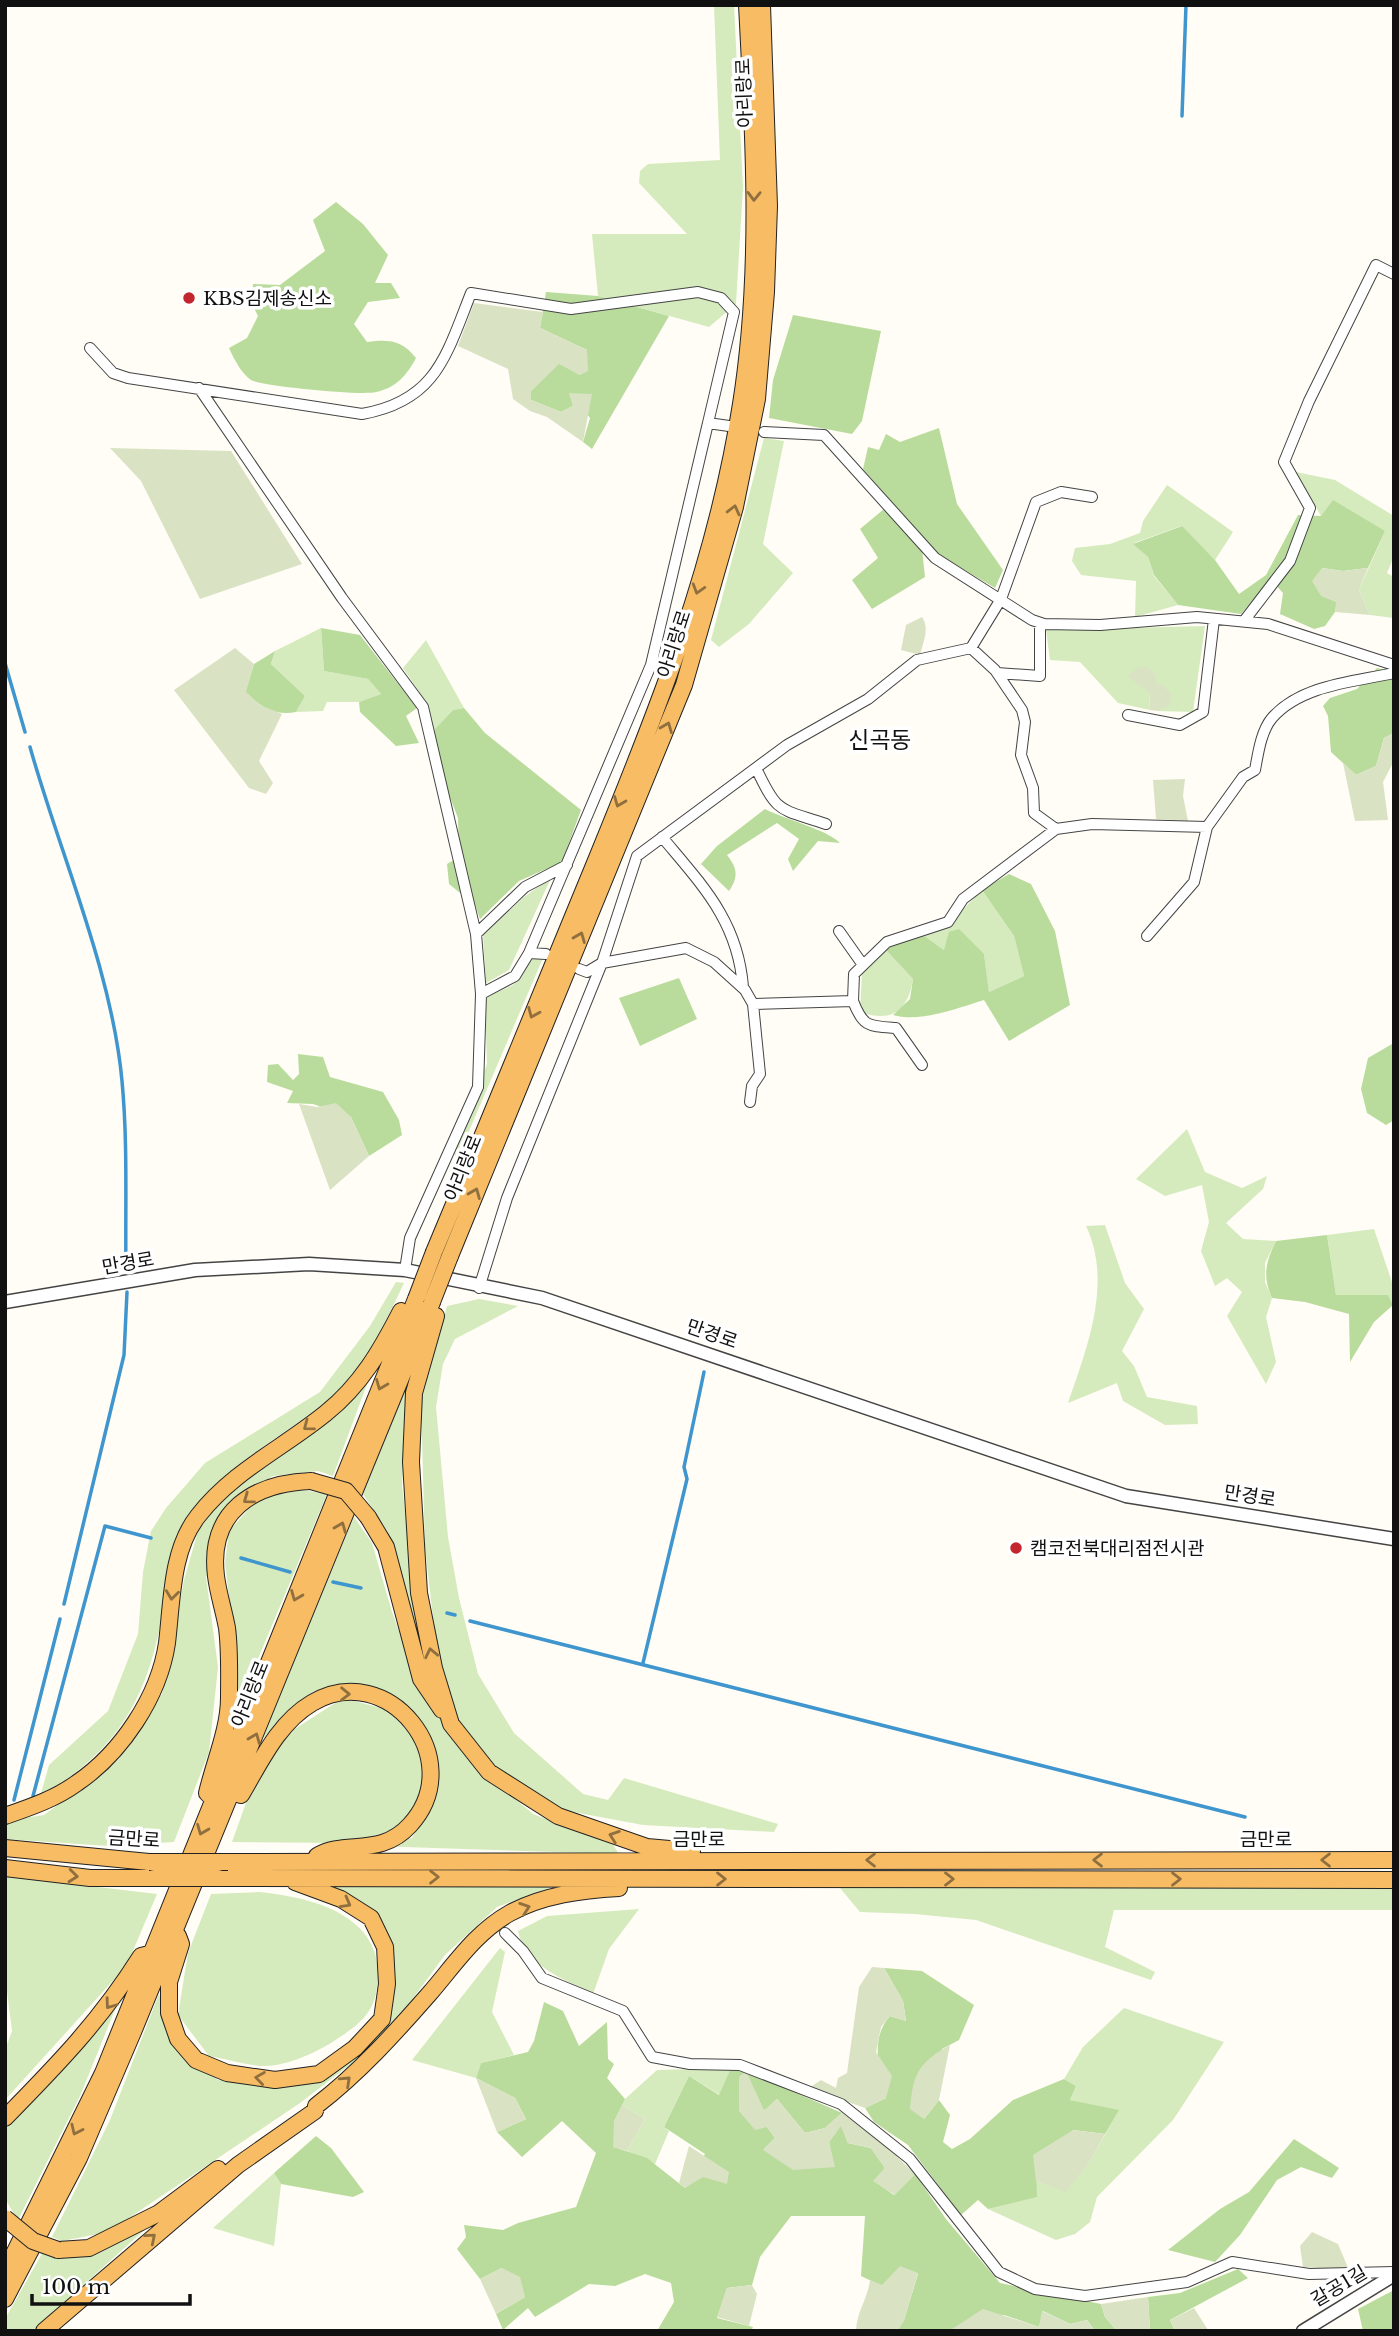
<svg xmlns="http://www.w3.org/2000/svg" width="1399" height="2336" viewBox="0 0 1399 2336" font-family="'Libre Baskerville','Noto Sans KR',serif">
  <rect width="100%" height="100%" fill="#fffdf5"/>
  <path fill="#d5ebbd" d="M714 5H734L743 187 736 304 709 327 598 296 592 234H687L639 183 640 171 648 164 720 160Z
    M764 438 784 441 763 544 793 573 749 624 719 647 711 640Z
    M1296 472 1335 480 1394 516V556L1387 573 1394 577V618L1370 615 1359 590 1385 531 1321 516Z
    M1167 485 1233 532 1215 560 1181 526 1134 543 1148 557 1154 576 1178 605 1135 617 1136 581 1081 575 1072 561 1075 548 1110 544 1140 533 1143 521Z
    M1205 626 1193 712 1157 711 1149 692 1150 710 1118 703 1080 662 1050 660 1046 630Z
    M321 628 324 671 368 679 381 694 359 702H327L323 711 296 712 305 696 271 664 275 651Z
    M426 640 464 708 453 710 432 732 424 699 403 668Z
    M551 878 509 970 486 983 483 935 524 897Z
    M982 890 1014 936 1024 976 989 992 984 954 944 950 923 935 947 926Z
    M885 949 913 979C908 1011 892 1023 860 1012L862 972Z
    M532 958H543L457 1159 454 1153 487 1064 485 998 513 985Z
    M1187 1129 1205 1172 1242 1188 1267 1176 1263 1189 1226 1223 1243 1239 1276 1241 1265 1263V1282L1272 1298 1266 1317 1276 1362 1266 1384 1227 1316 1242 1292 1227 1278 1215 1286 1201 1251 1209 1222 1202 1185 1165 1196 1136 1179Z
    M1105 1225 1125 1283 1144 1309 1122 1351 1134 1366 1147 1397 1197 1406 1198 1424 1165 1425 1123 1401 1117 1383 1068 1403C1087 1348 1113 1282 1086 1226Z
    M1374 1229 1394 1288V1306L1387 1295H1336L1327 1235Z
    M396 1282 404 1283C388 1316 369 1362 342 1388 293 1433 226 1461 187 1517 171 1540 170 1572 165 1599 150 1693 123 1747 40 1797L49 1765 108 1711 138 1634 143 1572 151 1531 166 1508 205 1463 320 1392 370 1326Z
    M479 1299 518 1306 455 1339 443 1364 436 1407 448 1537 459 1598 478 1674 514 1733 583 1794 608 1800 624 1778 778 1824 774 1832 643 1825 557 1809 496 1767 458 1720 437 1652 425 1548 421 1402 447 1306Z
    M367 1384 333 1476 318 1471 273 1476 245 1492 206 1577 218 1667 209 1752 174 1842 108 1846 5 1839V1821L44 1815 119 1759 162 1694 184 1580 198 1531 226 1494 330 1421Z
    M407 1385 402 1485 419 1630 417 1665 388 1532 363 1494Z
    M288 1488 327 1494 229 1728 235 1647 225 1563 229 1531 256 1501Z
    M354 1517 372 1543 392 1612 421 1690 474 1765 533 1814 613 1845 619 1854 373 1846 412 1838 430 1805 438 1769 420 1724 400 1701 360 1685 307 1696 262 1739Z
    M343 1698 388 1710 419 1744 423 1784 410 1814 390 1831 348 1843 232 1842 252 1786 290 1732Z
    M5 1876 157 1894 127 1965 5 2100V2050L12 2031 5 1976Z
    M320 1884 552 1887 497 1907 445 1955 411 2001 360 2057 300 2103 108 2232 62 2241 52 2237 110 2120 159 1994 175 2047 218 2080 295 2084 373 2037 392 2004 393 1951 378 1921Z
    M1394 1887V1910H1114L1105 1947 1155 1972 1151 1980 976 1920 915 1914 860 1912 840 1888Z
    M259 1892C310 1897 381 1914 378 1978 376 2014 360 2024 331 2043 313 2054 288 2065 266 2066 248 2066 227 2059 209 2056L178 2015 188 1953 211 1894Z
    M639 1909 609 1949 593 1994C564 1979 525 1966 518 1931L547 1916Z
    M500 1948 505 1952 492 2012 514 2055 481 2063 476 2078 412 2060Z
    M116 2007 80 2096 18 2220 5 2199 6 2126Z
    M1124 2008 1224 2042 1173 2120 1097 2197 1090 2222 1075 2234 1056 2240 988 2209 1036 2197V2181L1066 2191 1091 2160 1118 2111 1070 2100 1076 2086 1064 2079 1083 2047Z
    M731 2068 720 2095 689 2076 664 2127 669 2131 655 2164 627 2151 645 2119 622 2105 625 2099 657 2070Z
    M274 2173 281 2184 274 2246 213 2228Z
    M160 2216 32 2331H5V2319L43 2252 86 2255Z"/>
  <path fill="#b9dc9c" d="M336 202 363 224 388 255 375 283H391L400 298 368 302 354 324 367 342C389 339 402 340 416 358 407 375 396 388 376 392 362 396 261 386 251 380 241 373 234 359 229 348L247 338 258 316 252 304 253 284 280 285 325 251 313 220Z
    M546 292 598 296 669 316 592 449 583 442 590 418 570 393 573 406 561 412 531 400V391L559 363 580 375 587 350 540 328Z
    M793 315 881 331 862 421 852 434 769 418 773 380Z
    M939 428 957 504 1003 570 995 588 938 554 863 469 868 447 879 450 886 434 900 442Z
    M1333 500 1385 531 1368 568 1343 571 1322 568V596L1337 602 1335 612 1325 626 1314 629 1280 614 1283 593 1270 579 1241 614 1178 605 1154 575 1148 557 1133 544 1182 526 1215 560 1239 594 1266 575 1298 515 1321 516Z
    M884 509 922 549 925 577 872 609 852 580 878 558 860 529Z
    M321 628 360 635 417 708 406 716 419 743 396 746 360 712 359 702 381 694 368 679 324 671Z
    M275 651 271 664 305 696 296 712C275 716 261 707 245 692L254 664Z
    M1377 668 1394 672V733L1384 738 1376 766 1356 775 1331 752 1328 716 1323 706 1330 698 1357 689Z
    M464 708 485 733 581 810 562 862 519 881 480 919 475 905 449 884 447 864 459 857 458 818 436 761 432 732 453 710Z
    M765 809C784 819 828 830 840 843L818 841 793 871 788 859 799 839 777 823 727 855C737 868 739 876 729 891L701 864 717 846Z
    M1009 874 1031 884 1055 931 1070 1005 1009 1041 984 1000C958 1008 920 1023 893 1015L910 999 913 979 885 949 923 935 944 950 949 932 959 929 984 954 989 992 1024 976 1014 936 982 890Z
    M679 978 697 1019 640 1046 619 998Z
    M1392 1044 1394 1120 1386 1125 1367 1113 1361 1089 1368 1058Z
    M298 1054 323 1057 330 1077 383 1092 399 1120 402 1135 369 1156 351 1117 313 1104 287 1103 293 1091 267 1082 268 1065 278 1064 293 1080 299 1074Z
    M1327 1235 1336 1295H1388L1393 1305 1374 1322 1350 1362 1349 1314 1305 1302 1272 1298C1262 1275 1266 1262 1276 1241Z
    M884 1968 922 1971 974 2005 959 2040 942 2049 924 2119 939 2100 950 2115 943 2142 952 2149 970 2139 1013 2100 1064 2079 1076 2086 1070 2100 1119 2110 1105 2134 1073 2130 1036 2170 1037 2197 988 2209 978 2200 961 2215 908 2145 874 2122 865 2108 886 2098C880 2069 869 2040 890 2016L906 2021 903 2001Z
    M544 2002 563 2011 579 2046 607 2022 608 2059 614 2064 607 2078 625 2099 614 2122V2147L647 2158 685 2188 705 2154 664 2127 689 2076 719 2095 731 2068 746 2071 842 2113 825 2128 805 2133 777 2099 764 2111 746 2072 767 2127 775 2138 764 2149 834 2167 829 2142 841 2125 848 2143 871 2148 885 2168 874 2181 894 2195 915 2174 946 2219 1000 2283 1101 2304 1105 2317 1117 2331H1095L1087 2320 1070 2324 1043 2311 1039 2327 1004 2315 964 2323 949 2331H897L904 2320 918 2274 882 2286 861 2276 865 2216H791L760 2257 752 2285 727 2288 717 2318 753 2327 751 2331H657L674 2302 671 2283 645 2274 615 2286 589 2284 535 2317 528 2308 503 2330 496 2314 525 2297 502 2268 480 2279 457 2249 466 2237 464 2225 503 2230 518 2223 576 2207 596 2153 562 2121 522 2157 497 2132 526 2119 515 2098 476 2078 481 2063 528 2052 534 2041Z
    M316 2136 331 2148 364 2192 353 2197 281 2184 274 2173Z
    M1294 2139 1339 2168 1332 2178 1301 2167 1277 2180 1240 2235 1215 2262 1168 2250 1220 2209 1249 2192Z
    M1238 2269 1248 2278 1170 2320 1175 2331H1150L1148 2297 1180 2293Z
    M1394 2290V2331H1363L1358 2309Z"/>
  <path fill="#d9e3c4" d="M474 303 543 312 540 328 587 350 588 371 580 375 559 364 531 391V400L561 412 573 406 569 393 592 394 583 442 547 417 530 411 513 399 508 369 458 346Z
    M110 448 231 451 302 564 200 599 141 481Z
    M1322 568 1343 571 1368 568 1359 590 1370 615 1335 612 1336 602 1321 596 1312 581Z
    M922 617C930 628 923 643 920 655L901 650 906 625Z
    M235 648 254 664 246 692 260 705 282 714 259 761 273 783 266 794 249 788 174 690Z
    M1139 667H1148L1155 675 1156 684 1164 686 1171 694 1169 705 1158 711 1150 710 1149 692 1127 676Z
    M1394 733V761L1383 782 1388 820 1355 821 1343 763 1356 775 1376 766 1384 738Z
    M1185 779 1183 796 1188 821 1156 819 1153 780Z
    M336 1103 351 1117 369 1156 330 1190 299 1104 317 1107Z
    M872 1967 884 1968 903 2001 906 2021 890 2016 881 2027 876 2052 892 2076 886 2098 865 2108 809 2088 821 2080 836 2088 838 2078 847 2073 859 1987Z
    M950 2045 939 2100 924 2119 910 2109C913 2074 918 2063 950 2045Z
    M746 2071 764 2111 777 2099 805 2133 825 2128 842 2113 887 2147 915 2174 895 2195 873 2181 885 2168 871 2148 848 2143 841 2126 829 2142 835 2167 793 2170 763 2150 775 2138 767 2127 755 2130 739 2111V2077Z
    M476 2078 515 2098 526 2119 497 2132Z
    M622 2105 645 2119 627 2151 613 2147 614 2122Z
    M1073 2130 1105 2134 1091 2160 1066 2192 1036 2181 1033 2155Z
    M689 2146 729 2172 727 2184 703 2177 685 2188 679 2183Z
    M1312 2232 1338 2244 1349 2270 1303 2267 1300 2246Z
    M900 2266 918 2273 904 2321 897 2331H856C857 2310 867 2301 870 2280L882 2285Z
    M502 2268 520 2277 525 2297 496 2314 480 2279Z
    M752 2285 757 2294 749 2326 717 2317 727 2288Z
    M1148 2297 1150 2331H1117L1105 2317 1101 2304Z
    M1194 2308 1208 2330 1175 2331 1170 2320Z
    M983 2309 1039 2327 1042 2311 1070 2324 1087 2320 1095 2331H949Z"/>
  <g fill="none" stroke-linecap="round" stroke-linejoin="round">
    <path stroke="#3f96cf" stroke-width="3.5" d="M1182 116 1186 5
      M5 663 25 732
      M30 747C60 854 112 971 122 1081 128 1144 125 1210 126 1273
      M241 1558 290 1572
      M333 1582 361 1588
      M64 1604 124 1355 127 1292
      M447 1613 455 1615
      M470 1621 1245 1817
      M643 1663 687 1479 684 1467 704 1372
      M33 1796 105 1526 151 1538
      M14 1800 60 1619"/>
    <defs>
      <path id="minor" d="M90 348 113 373 128 378 362 414C436 401 446 356 471 293L571 309 698 292 721 298 734 312 708 423 729 426
        M199 388 342 598 423 707 476 934 481 994 478 1087 410 1238 405 1270
        M764 432 824 435 935 558 1032 620 1044 624 1100 625 1197 617 1268 624 1394 665
        M1244 621 1290 561 1310 508 1284 462 1309 401 1376 265 1394 274
        M971 648 995 670 1022 710 1025 722 1021 755 1033 788 1034 813 1056 829
        M997 673 1040 676V623
        M1128 715 1180 725 1203 712 1214 619
        M756 768C778 815 779 808 826 824
        M662 837C702 885 738 921 743 987
        M839 931 863 965
        M476 934 525 887 567 865
        M1147 936 1194 882 1207 827
        M529 953 651 665 708 423
        M579 969 587 972 602 963 686 948 714 962 745 990 753 1004 760 1074 752 1086 750 1102
        M481 994 515 976 529 953 546 954
        M853 1001C863 1027 868 1026 896 1028L922 1065
        M753 1004 853 1001 854 974 887 942 948 922 963 899 1056 829 1092 824 1207 827 1243 777 1255 770C1258 754 1261 731 1272 718 1301 685 1353 682 1394 673
        M479 1288 507 1198 602 963 637 856 787 745 868 699 917 660 971 648 1001 599 1036 502 1061 492 1092 497
        M505 1933 523 1951 542 1978 623 2011 652 2057 690 2064 740 2065 841 2104 910 2159 999 2272 1035 2289 1085 2296 1187 2282 1232 2262 1309 2274 1394 2272"/>
      <path id="tertiary" d="M5 1302 195 1270 309 1264 405 1270 542 1298 1126 1496 1394 1539
        M1303 2331 1394 2275"/>
      <path id="trunk" d="M434 1252C489 1121 543 990 597 858 658 709 716 565 741 404 762 272 754 138 747 5
        M450 1256 684 685 735 507 757 399 766 292 769 206 762 5
        M436 1316 414 1393 411 1462 419 1593 434 1668 451 1724 489 1772 558 1816 647 1847 692 1851
        M368 1517 386 1547 421 1679 442 1710
        M241 1795C260 1763 278 1723 312 1703 387 1658 470 1759 410 1825 380 1858 345 1839 317 1856
        M211 1797 207 1793C214 1763 229 1729 229 1698 229 1676 230 1651 227 1628 224 1611 218 1593 216 1576 208 1511 254 1483 311 1481
        M5 1816C31 1807 55 1799 77 1783 121 1753 159 1697 167 1643 172 1602 171 1550 198 1516 233 1471 283 1448 326 1413 361 1385 381 1350 401 1311
        M5 1848 149 1862
        M228 1862 1394 1860
        M5 1868 90 1878H154
        M218 1878 1394 1880
        M178 1936 181 1944 169 1982V2013L178 2039 196 2060 227 2073 275 2080 319 2074 355 2048 382 2019 387 1984 385 1947 371 1918 341 1899 295 1882
        M5 2118C58 2064 100 2021 141 1956L149 1954
        M58 2250 89 2248 159 2213 218 2169
        M5 2272 103 2073 416 1299
        M5 2299 79 2158 133 2032 432 1302
        M44 2331 238 2165 315 2111 316 2106C359 2073 395 2033 430 1993 455 1964 476 1932 510 1913 543 1895 582 1890 619 1888"/>
    </defs>
    <use href="#minor" stroke="#444" stroke-width="12"/>
    <use href="#tertiary" stroke="#444" stroke-width="15"/>
    <use href="#trunk" stroke="#222" stroke-width="18"/>
    <use href="#minor" stroke="#fff" stroke-width="10"/>
    <use href="#tertiary" stroke="#fff" stroke-width="12"/>
    <use href="#trunk" stroke="#f7bc64" stroke-width="16"/>
    <defs>
      <path id="trunk-bridge" d="M416 1299 434 1252
        M432 1302 450 1256
        M311 1481 346 1491 368 1517
        M149 1862H228
        M154 1878H218
        M5 2218 33 2241 58 2250"/>
    </defs>
    <use href="#trunk-bridge" stroke="#222" stroke-width="18" stroke-linecap="butt"/>
    <use href="#trunk-bridge" stroke="#f7bc64" stroke-width="16"/>
  </g>
  <defs><path id="oneway-chevron" d="M-2-3.5L2.5 0L-2 3.5" fill="none" stroke-width="1.6" stroke-linecap="round" stroke-linejoin="round" transform="scale(1.75)"/></defs>
  <g stroke="#906f3f">
    <use href="#oneway-chevron" transform="translate(754 196) rotate(91)"/>
    <use href="#oneway-chevron" transform="translate(734 510) rotate(-76)"/>
    <use href="#oneway-chevron" transform="translate(698 589) rotate(107)"/>
    <use href="#oneway-chevron" transform="translate(667 727) rotate(-68)"/>
    <use href="#oneway-chevron" transform="translate(619 802) rotate(112)"/>
    <use href="#oneway-chevron" transform="translate(580 937) rotate(-68)"/>
    <use href="#oneway-chevron" transform="translate(533 1013) rotate(113)"/>
    <use href="#oneway-chevron" transform="translate(475 1193) rotate(-68)"/>
    <use href="#oneway-chevron" transform="translate(381 1385) rotate(112)"/>
    <use href="#oneway-chevron" transform="translate(308 1426) rotate(143)"/>
    <use href="#oneway-chevron" transform="translate(248 1499) rotate(144)"/>
    <use href="#oneway-chevron" transform="translate(341 1527) rotate(-68)"/>
    <use href="#oneway-chevron" transform="translate(172 1595) rotate(97)"/>
    <use href="#oneway-chevron" transform="translate(296 1596) rotate(112)"/>
    <use href="#oneway-chevron" transform="translate(431 1653) rotate(-102)"/>
    <use href="#oneway-chevron" transform="translate(345 1694) rotate(1)"/>
    <use href="#oneway-chevron" transform="translate(255 1738) rotate(-68)"/>
    <use href="#oneway-chevron" transform="translate(202 1830) rotate(112)"/>
    <use href="#oneway-chevron" transform="translate(614 1836) rotate(-161)"/>
    <use href="#oneway-chevron" transform="translate(871 1860) rotate(180)"/>
    <use href="#oneway-chevron" transform="translate(1098 1860) rotate(180)"/>
    <use href="#oneway-chevron" transform="translate(1326 1860) rotate(-180)"/>
    <use href="#oneway-chevron" transform="translate(73 1876) rotate(6)"/>
    <use href="#oneway-chevron" transform="translate(434 1877)"/>
    <use href="#oneway-chevron" transform="translate(721 1879)"/>
    <use href="#oneway-chevron" transform="translate(949 1879)"/>
    <use href="#oneway-chevron" transform="translate(1176 1879)"/>
    <use href="#oneway-chevron" transform="translate(346 1903) rotate(29)"/>
    <use href="#oneway-chevron" transform="translate(525 1908) rotate(-19)"/>
    <use href="#oneway-chevron" transform="translate(110 2004) rotate(126)"/>
    <use href="#oneway-chevron" transform="translate(260 2078) rotate(-172)"/>
    <use href="#oneway-chevron" transform="translate(346 2081) rotate(-43)"/>
    <use href="#oneway-chevron" transform="translate(76 2130) rotate(115)"/>
    <use href="#oneway-chevron" transform="translate(151 2238) rotate(-40)"/>
  </g>
  <g fill="#c4262e" stroke="#fff" stroke-width="2.5">
    <circle cx="189" cy="298" r="7"/>
    <circle cx="1016" cy="1548" r="7"/>
  </g>
  <g text-anchor="middle" dominant-baseline="central" stroke-width="7" stroke-linejoin="round" paint-order="stroke">
    <g font-size="19" fill="#111" stroke="#fff">
      <text transform="translate(744 93) rotate(-92)">아리랑로</text>
      <text transform="translate(674 644) rotate(-72)">아리랑로</text>
      <text transform="translate(463 1168) rotate(-68)">아리랑로</text>
      <text transform="translate(128 1263) rotate(-10)">만경로</text>
      <text transform="translate(712 1334) rotate(19)">만경로</text>
      <text transform="translate(1250 1496) rotate(9)">만경로</text>
      <text transform="translate(250 1694) rotate(-68)">아리랑로</text>
      <text transform="translate(134 1839) rotate(4)">금만로</text>
      <text x="699" y="1839">금만로</text>
      <text x="1266" y="1839">금만로</text>
      <text transform="translate(1339 2286) rotate(-31)">갈공1길</text>
    </g>
    <g font-size="19" fill="#111" stroke="#fff" text-anchor="start">
      <text x="203" y="298">KBS김제송신소</text>
      <text x="1030" y="1548">캠코전북대리점전시관</text>
    </g>
    <g font-size="23" fill="#111" stroke="#fff">
      <text x="880" y="740">신곡동</text>
    </g>
  </g>
  <rect width="1399" height="2336" fill="none" stroke="#111111" stroke-width="14"/>
  <path d="M32 2294v10h158v-10" fill="none" stroke="#111111" stroke-width="3.5"/>
  <text x="42" y="2294" font-size="21" fill="#111111" stroke="#ffffff" stroke-width="5" paint-order="stroke">100 m</text>
</svg>
